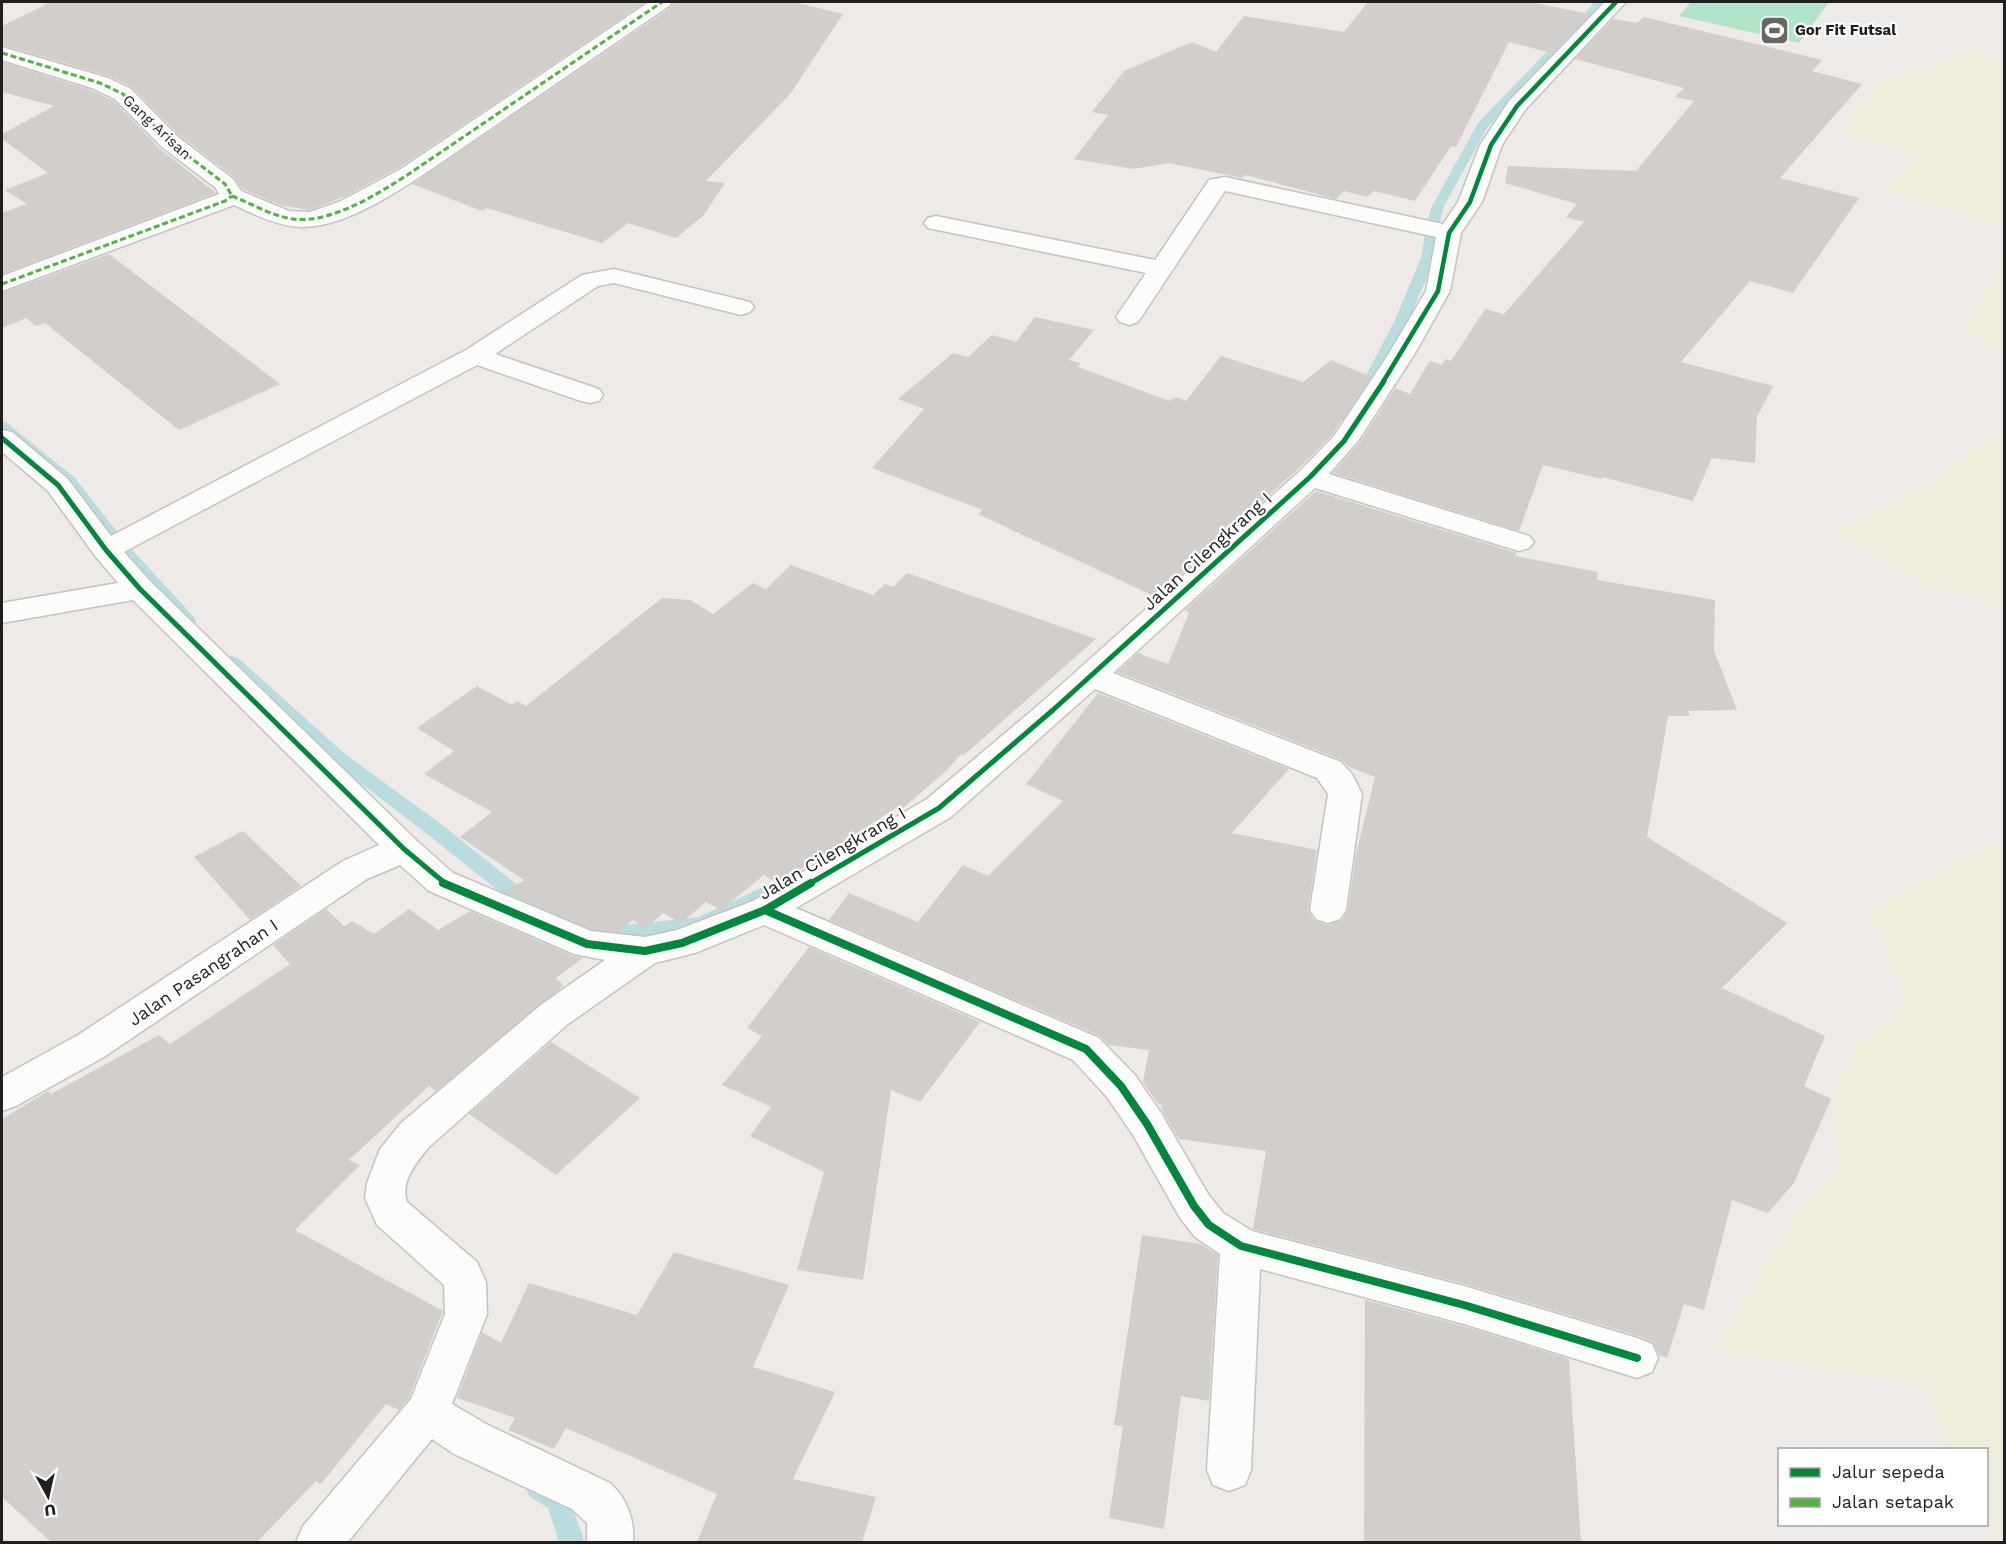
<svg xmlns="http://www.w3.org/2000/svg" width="2006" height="1544" viewBox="0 0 2006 1544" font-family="'Work Sans',sans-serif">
  <rect width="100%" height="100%" fill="#edeae7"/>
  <path fill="#eeecdb" d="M1970 48 2004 58V228L1884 192 1919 155 1843 134 1846 116 1890 75 1902 78Z
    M2004 253V350L1962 332Z
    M2004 424V609L1929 585 1832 531 1937 478Z
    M2004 843V1542H1998L1987 1522 1986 1450 1952 1449 1922 1385 1711 1349 1794 1217 1838 1168 1830 1100 1856 1045 1906 998 1868 913 1982 845Z"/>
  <path fill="#b3e3c9" d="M1691 2H1829L1799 43 1679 16Z"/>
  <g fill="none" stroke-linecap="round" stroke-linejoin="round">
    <path fill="#bbdcdf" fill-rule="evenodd" d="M1595 2H1607L1487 128 1443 208 1439 227H1429L1427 224 1431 208 1478 123Z
      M1432 230 1439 234 1435 258 1408 322 1373 389 1344 420H1334L1332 417 1334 414 1360 387 1394 322 1421 258 1425 234Z
      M2 422 7 423 74 477 125 542 194 617 196 621 194 625H182L111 546 64 483 2 433Z
      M232 656 238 658 345 754 445 827 535 899 567 914 616 926 699 917 778 880 785 878 792 880 795 885 792 890 702 931 616 940 555 925 521 909 431 837 333 762 226 666 223 662 226 658Z
      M538 1476 566 1492 583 1536V1542H559L548 1508 529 1496 526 1488 529 1480Z"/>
  </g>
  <path fill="#d2cecc" d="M51 2H646L400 167 346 196 310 210 283 206 242 189 234 177 179 135 132 87 109 76 2 45V26Z
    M674 2H794L843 14 791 93 706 181 725 183 703 216 676 238 628 223 602 243 487 208 482 211 412 184 670 8Z
    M1368 2H1530L1590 14 1552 53 1509 42 1456 147 1451 146 1415 201 1374 191 1367 197 1344 191 1336 199 1245 175 1242 178 1169 163 1133 169 1074 159 1108 115 1092 112 1124 71 1192 42 1216 52 1244 16 1344 32Z
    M1644 17 1822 60 1812 71 1862 84 1780 178 1859 198 1793 293 1750 281 1681 362 1773 386 1757 417 1755 463 1712 458 1693 501 1603 477 1602 479 1543 465 1519 531 1333 473 1360 442 1395 388 1410 394 1430 361 1442 365 1445 359 1451 361 1485 309 1504 314 1584 222 1566 217 1577 204 1505 183 1508 166 1636 171 1694 101 1675 97 1684 88 1575 59 1613 19 1637 23Z
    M2 62 91 90 114 101 160 149 216 193 2 274V213L27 204 5 190 48 173 2 139V134L54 106 2 92Z
    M109 254 280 384 179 430 45 323 36 326 26 318 2 328V293Z
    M1035 317 1094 330 1069 360 1081 363 1078 367 1169 401 1176 397 1186 401 1221 356 1303 382 1331 360 1371 377 1332 435 1298 469 1156 597 978 514 983 510 872 468 924 409 898 399 953 353 968 357 992 335 1016 342Z
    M1316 491 1517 553 1515 556 1598 572 1597 580 1715 600 1714 651 1737 710 1688 711 1690 716H1668L1647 837 1787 923 1722 988 1825 1036 1804 1086 1831 1099 1794 1183 1768 1213 1732 1200 1704 1310 1684 1304 1667 1358 1659 1355 1653 1342 1638 1336 1465 1284 1253 1229 1266 1151 1179 1139 1161 1109 1162 1105 1158 1104 1143 1082 1149 1050 1109 1045 1100 1036 829 920 849 893 918 922 963 865 988 876 1063 801 1026 784 1098 693 1289 769 1232 833 1317 850 1308 911 1315 921 1327 925 1342 920 1348 910 1356 854 1375 777 1349 767 1342 760 1117 672 1138 653 1168 664 1189 613 1185 610Z
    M791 565 873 595 885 584 893 587 907 573 1096 639 964 755 961 754 948 769 901 810 896 808 778 884 764 875 721 910 706 902 681 923 663 913 646 928 633 920 618 932 592 929 504 892 524 880 460 837 492 812 424 774 454 751 417 728 477 686 512 705 517 701 526 706 662 598 690 600 713 614 753 583 766 589Z
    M243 831 301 886 250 920 194 857Z
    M326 909 344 926 352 921 374 934 409 909 438 930 470 911 573 956 583 958 556 978 563 985 559 990 436 1091 429 1086 349 1160 360 1165 295 1230 443 1311 409 1398 399 1410 386 1404 321 1484 316 1481 257 1542H51L2 1497V1119L48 1091 51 1094 159 1035 170 1044 290 964 273 945Z
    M809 947 980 1022 920 1102 891 1090 863 1280 797 1270 824 1172 750 1136 771 1107 722 1085 762 1036 747 1028Z
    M551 1042 640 1098 556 1175 469 1114Z
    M1142 1235 1201 1244 1218 1255 1209 1401 1181 1396 1164 1529 1109 1518 1123 1426 1114 1425Z
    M674 1252 789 1285 753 1367 835 1392 793 1479 876 1497 862 1542H697L717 1494 566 1428 554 1449 508 1430 515 1418 457 1398 482 1332 501 1343 529 1283 637 1315Z
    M1365 1300 1463 1326 1569 1359 1581 1542H1364Z"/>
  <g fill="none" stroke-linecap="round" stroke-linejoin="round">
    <defs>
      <path id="minor" d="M649 2H672L669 6 436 166C400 190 345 228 301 227 278 226 255 215 234 205L2 291V276L219 194 216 188 162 147 115 99 92 88 2 60V47L108 78 131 89 178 137 233 179 241 191 289 211 310 212 341 201 401 169Z
        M1605 2H1626L1525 110 1502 145 1482 202 1461 233 1450 291 1414 355 1358 441 1329 474 1529 536 1534 542 1529 548 1519 551 1509 548 1315 488 1113 673 1341 762 1352 774 1362 794 1346 910 1340 919 1328 923 1316 919 1310 910 1328 794 1317 778 1095 689 951 817 796 908 1099 1038 1135 1075 1161 1113 1208 1194 1223 1213 1252 1231 1464 1286 1637 1338 1652 1344 1658 1358 1652 1372 1637 1378 1464 1324 1260 1269 1251 1470 1245 1485 1229 1491 1213 1485 1207 1470 1220 1254 1195 1237 1180 1218 1133 1135 1107 1097 1073 1060 764 925 695 953 655 963 568 1024 429 1147C417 1162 400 1181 407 1202L477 1262 486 1282 487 1314 452 1404 486 1424 610 1483C627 1498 635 1521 633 1542H587V1523L572 1509 454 1454 432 1439 348 1542H296L303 1526 411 1399 445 1314 444 1285 377 1225 365 1198 367 1183 380 1149 401 1123 542 1004 605 960 574 954 429 891 400 865 367 879 104 1057 16 1106 2 1111V1077L78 1035 343 861 379 845 133 600 2 623V603L118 583 96 557 48 491 2 452V430L12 432 68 479 111 536 466 350 582 275 614 269 750 302 754 307 750 312 741 315 614 283 598 286 495 354 599 389 603 395 599 401 590 403 581 401 477 365 124 552 151 582 416 840 453 873 591 931 645 937 677 930 753 901 927 799 1042 702 1300 471 1334 436 1388 355 1426 291 1436 237 1225 191 1138 322 1129 325 1120 322 1116 317 1146 273 928 228 924 223 928 218 936 216 1155 260 1209 180 1225 177 1443 224 1458 202 1480 145 1509 101Z"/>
    </defs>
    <use href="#minor" stroke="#c4c3c2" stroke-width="3"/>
    <use href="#minor" fill="#fcfcfb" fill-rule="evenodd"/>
    <path stroke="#55b145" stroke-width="3" stroke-dasharray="6 3" stroke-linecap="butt" d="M2 53 100 83 123 94 170 142 225 184 232 196
      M232 196C252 204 272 216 293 219 335 225 394 184 428 161L662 2
      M2 284 225 201 232 196"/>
    <defs>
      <path id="cycleway-far2" d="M1383 382 1438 291 1449 233 1470 202 1491 145 1517 106 1616 2"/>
      <path id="cycleway-far1" d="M2 438 58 485 106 550 140 589 404 849 446 884
        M809 884 939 808 1053 710 1310 477 1344 441 1384 381"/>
      <path id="cycleway" d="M443 883 587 944 645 951 682 943 765 910 811 883
        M765 910 1086 1049 1121 1086 1147 1124 1194 1206 1209 1225 1241 1246 1464 1305 1637 1358"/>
    </defs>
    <use href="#cycleway-far2" stroke="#fff" stroke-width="8"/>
    <use href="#cycleway-far1" stroke="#fff" stroke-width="9"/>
    <use href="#cycleway" stroke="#fff" stroke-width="11"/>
    <use href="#cycleway-far2" stroke="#00873e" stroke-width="4.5"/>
    <use href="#cycleway-far1" stroke="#00873e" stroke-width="5"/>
    <use href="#cycleway" stroke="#00873e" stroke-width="8"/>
  </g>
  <defs>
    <symbol id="stadium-square" viewBox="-11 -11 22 22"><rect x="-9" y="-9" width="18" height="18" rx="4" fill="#676665" stroke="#fff"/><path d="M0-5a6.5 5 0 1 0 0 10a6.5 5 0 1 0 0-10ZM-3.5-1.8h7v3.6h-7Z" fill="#fff"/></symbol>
  </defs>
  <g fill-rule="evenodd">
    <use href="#stadium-square" x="1758" y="14" width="33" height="33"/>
  </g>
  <g text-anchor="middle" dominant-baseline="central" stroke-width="4.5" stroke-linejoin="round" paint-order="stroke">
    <g font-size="15" font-weight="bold" fill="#1f1f1f" stroke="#fff" text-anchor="start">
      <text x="1795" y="30">Gor Fit Futsal</text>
    </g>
    <g font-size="15" fill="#1f1f1f" stroke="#fff">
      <text transform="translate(157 127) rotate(43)">Gang Arisan</text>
    </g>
    <g font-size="18" fill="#1f1f1f" stroke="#fff">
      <text transform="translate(1207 551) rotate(-42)">Jalan Cilengkrang I</text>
      <text transform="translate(832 853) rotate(-30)">Jalan Cilengkrang I</text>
      <text transform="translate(203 972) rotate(-34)">Jalan Pasangrahan I</text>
    </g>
  </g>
  <rect width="2006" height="1544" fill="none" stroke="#1f1f1f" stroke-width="6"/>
  <rect x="1778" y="1448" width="210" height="78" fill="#ffffff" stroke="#a5a5a5" stroke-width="1.5"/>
  <rect x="1790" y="1468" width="30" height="9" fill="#00873e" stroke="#a5a5a5" stroke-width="1.5"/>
  <text x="1832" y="1478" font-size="18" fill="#1f1f1f">Jalur sepeda</text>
  <rect x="1790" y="1498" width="30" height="9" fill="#55b145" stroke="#a5a5a5" stroke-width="1.5"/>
  <text x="1832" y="1508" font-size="18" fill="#1f1f1f">Jalan setapak</text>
  <g transform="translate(48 1496) rotate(172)" stroke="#ffffff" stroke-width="4.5" paint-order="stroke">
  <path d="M0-4.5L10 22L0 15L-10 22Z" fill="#1f1f1f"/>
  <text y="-9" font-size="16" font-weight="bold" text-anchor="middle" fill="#1f1f1f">U</text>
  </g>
</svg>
